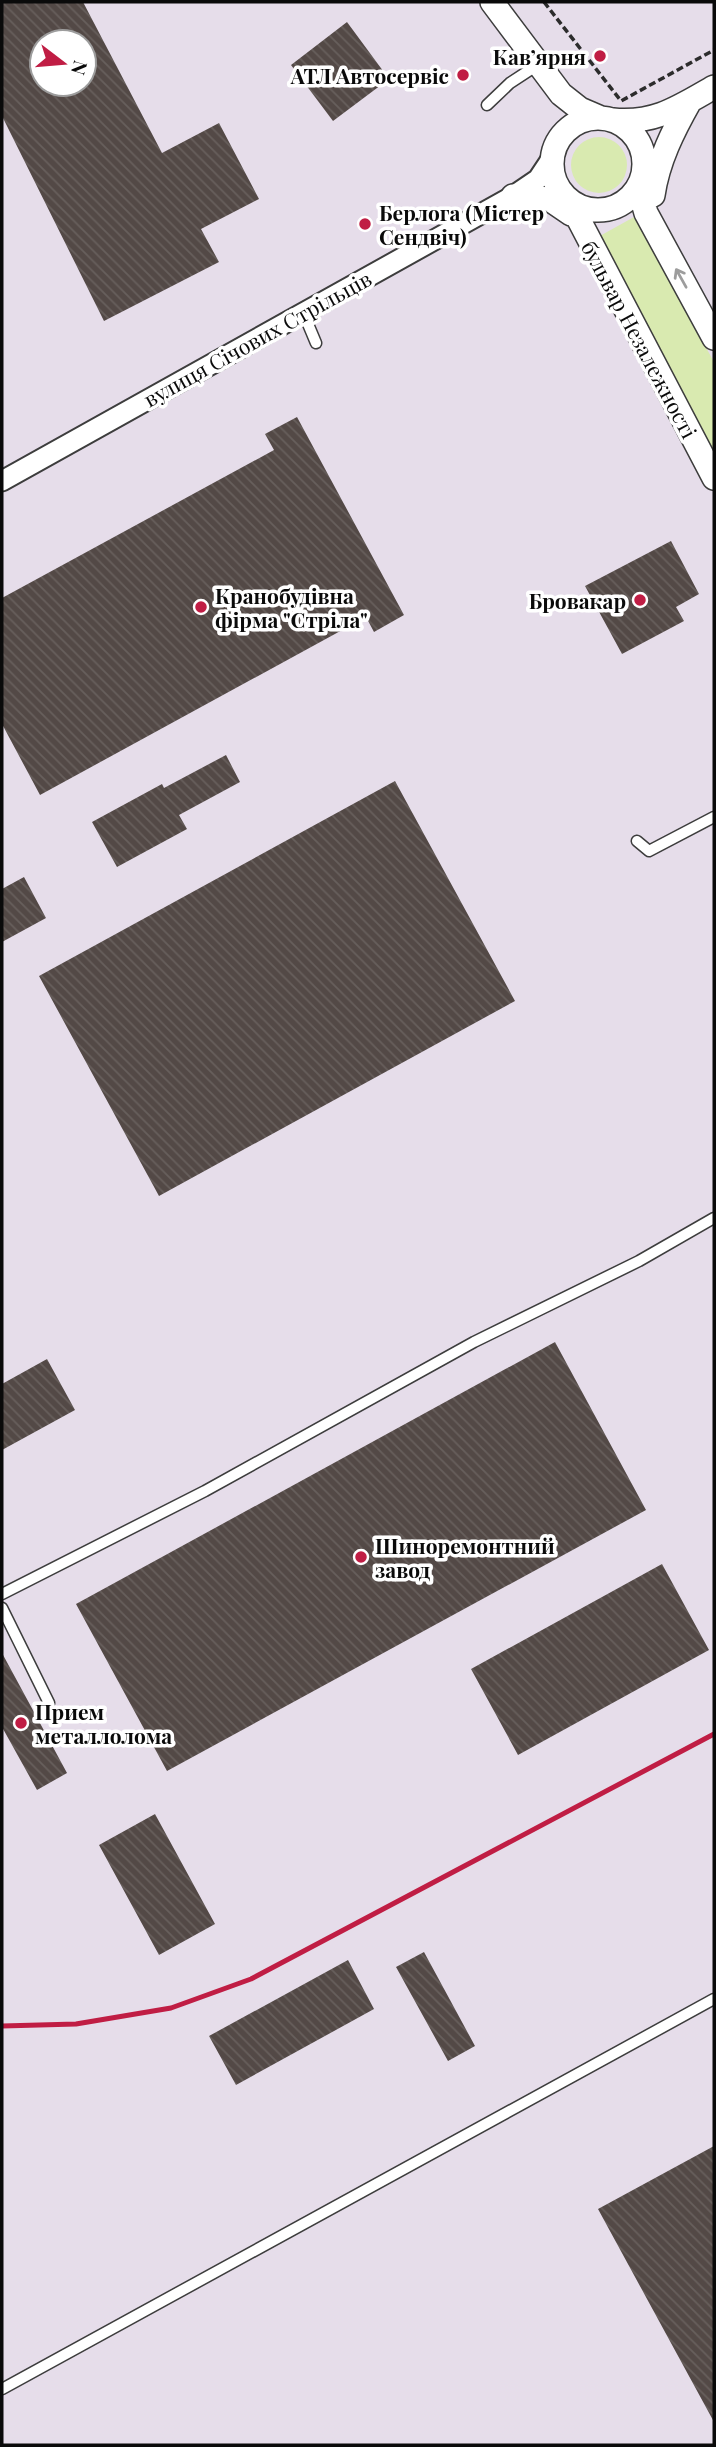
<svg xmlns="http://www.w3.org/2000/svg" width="716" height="2447" viewBox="0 0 716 2447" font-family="'Playfair Display',serif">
  <defs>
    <pattern id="building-back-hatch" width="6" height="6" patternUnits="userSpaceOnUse" patternTransform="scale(1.75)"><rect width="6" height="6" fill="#534946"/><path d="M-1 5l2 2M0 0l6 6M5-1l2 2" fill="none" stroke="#675f5c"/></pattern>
  </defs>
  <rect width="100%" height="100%" fill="#fff6e8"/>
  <path fill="#e6ddea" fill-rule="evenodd" d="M2 2H714V2445H2ZM42 42H84V84H42Z"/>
  <path fill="#d9eab0" d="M571 165a28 28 0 1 1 56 0a28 28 0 1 1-56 0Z
    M634 217 714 362V452L598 237Z"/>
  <path fill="url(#building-back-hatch)" fill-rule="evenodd" d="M2 2H83L162 153 219 123 259 199 201 229 219 262 104 321 2 116ZM42 42H84V84H42Z
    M347 22 389 79 333 121 291 65Z
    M297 417 404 615 374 632 366 617 40 795 2 724V598L274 450 265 434Z
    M671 541 699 594 676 607 684 621 622 654 585 586Z
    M226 755 240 782 179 815 187 829 117 867 92 822 162 784 164 788Z
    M395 781 515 1001 159 1196 39 976Z
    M24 877 46 918 2 942V889Z
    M555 1342 646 1510 167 1771 76 1604Z
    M47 1359 75 1410 2 1450V1384Z
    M662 1564 709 1650 518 1755 471 1669Z
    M2 1653 67 1773 37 1790 2 1727Z
    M155 1814 215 1924 159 1955 99 1845Z
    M424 1952 475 2046 448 2061 396 1967Z
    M348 1960 374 2009 236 2085 209 2036Z
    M714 2146V2422L598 2209Z"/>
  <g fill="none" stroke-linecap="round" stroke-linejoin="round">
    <defs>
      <path id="service" d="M487 105 510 83 539 64
        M303 312 316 343
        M637 841 649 851 714 817
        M2 1594 205 1491 474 1342 639 1261 714 1218
        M2 1608 49 1703
        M2 2389 714 1999"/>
      <path id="minor" d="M2 481 513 196 538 179 552 158"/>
      <path id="tertiary" d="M492 2 561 94 580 109 601 118
        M552 164a46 46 0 1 1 92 0a46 46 0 1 1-92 0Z
        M613 120C655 124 679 107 714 87
        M642 178V199L646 213 714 338
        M653 195C658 161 673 131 690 101
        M513 196 549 199 571 214
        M568 199 714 478"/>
    </defs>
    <use href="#service" stroke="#3d3d3d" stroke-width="13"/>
    <use href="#minor" stroke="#3d3d3d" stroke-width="23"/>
    <use href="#tertiary" stroke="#3d3d3d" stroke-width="26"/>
    <path stroke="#2c2c2c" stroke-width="3.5" stroke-dasharray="7 3.5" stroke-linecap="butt" d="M544 2 621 101 714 50"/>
    <use href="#service" stroke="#fff" stroke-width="10"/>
    <use href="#minor" stroke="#fff" stroke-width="19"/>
    <use href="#tertiary" stroke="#fff" stroke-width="23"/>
    <path stroke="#c01d44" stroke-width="5" d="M2 2026 76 2024 171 2008 251 1979 714 1734"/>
  </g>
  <defs><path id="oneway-shaft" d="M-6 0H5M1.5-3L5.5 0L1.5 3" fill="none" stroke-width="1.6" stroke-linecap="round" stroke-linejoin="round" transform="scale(1.75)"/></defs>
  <use stroke="#9d9d9d" href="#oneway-shaft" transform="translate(681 278) rotate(-119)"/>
  <g fill="#c01d44" stroke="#fff" stroke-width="2.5">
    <circle cx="600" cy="56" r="7"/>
    <circle cx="463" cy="75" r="7"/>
    <circle cx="365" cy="224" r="7"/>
    <circle cx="640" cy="600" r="7"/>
    <circle cx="201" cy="607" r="7"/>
    <circle cx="361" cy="1557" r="7"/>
    <circle cx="21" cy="1723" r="7"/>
  </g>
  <g text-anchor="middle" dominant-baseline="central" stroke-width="7" stroke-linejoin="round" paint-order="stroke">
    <g font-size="21" font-weight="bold" fill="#0a0a0a" stroke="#fff" text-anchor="start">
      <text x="586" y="56" text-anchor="end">Кав’ярня</text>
      <text x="449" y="75" text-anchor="end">АТЛ Автосервіс</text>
      <text x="379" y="212">Берлога (Містер<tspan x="379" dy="24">Сендвіч)</tspan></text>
      <text x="215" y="595">Кранобудівна<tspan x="215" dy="24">фірма "Стріла"</tspan></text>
      <text x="626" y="600" text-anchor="end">Бровакар</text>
      <text x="375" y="1545">Шиноремонтний<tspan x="375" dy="24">завод</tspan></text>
      <text x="35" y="1711">Прием<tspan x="35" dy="24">металлолома</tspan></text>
    </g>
    <g font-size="21" fill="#0a0a0a" stroke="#fff">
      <text transform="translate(257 338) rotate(-29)">вулиця Січових Стрільців</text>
      <text transform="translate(640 339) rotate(62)">бульвар Незалежності</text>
    </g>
  </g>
  <rect width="716" height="2447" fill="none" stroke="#0a0a0a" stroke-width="7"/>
  <g transform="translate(63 63) rotate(106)"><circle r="33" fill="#ffffff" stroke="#9d9d9d" stroke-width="2"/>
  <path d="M0-5L12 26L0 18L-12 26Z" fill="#c01d44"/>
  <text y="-10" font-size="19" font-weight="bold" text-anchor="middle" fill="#0a0a0a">N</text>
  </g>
</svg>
